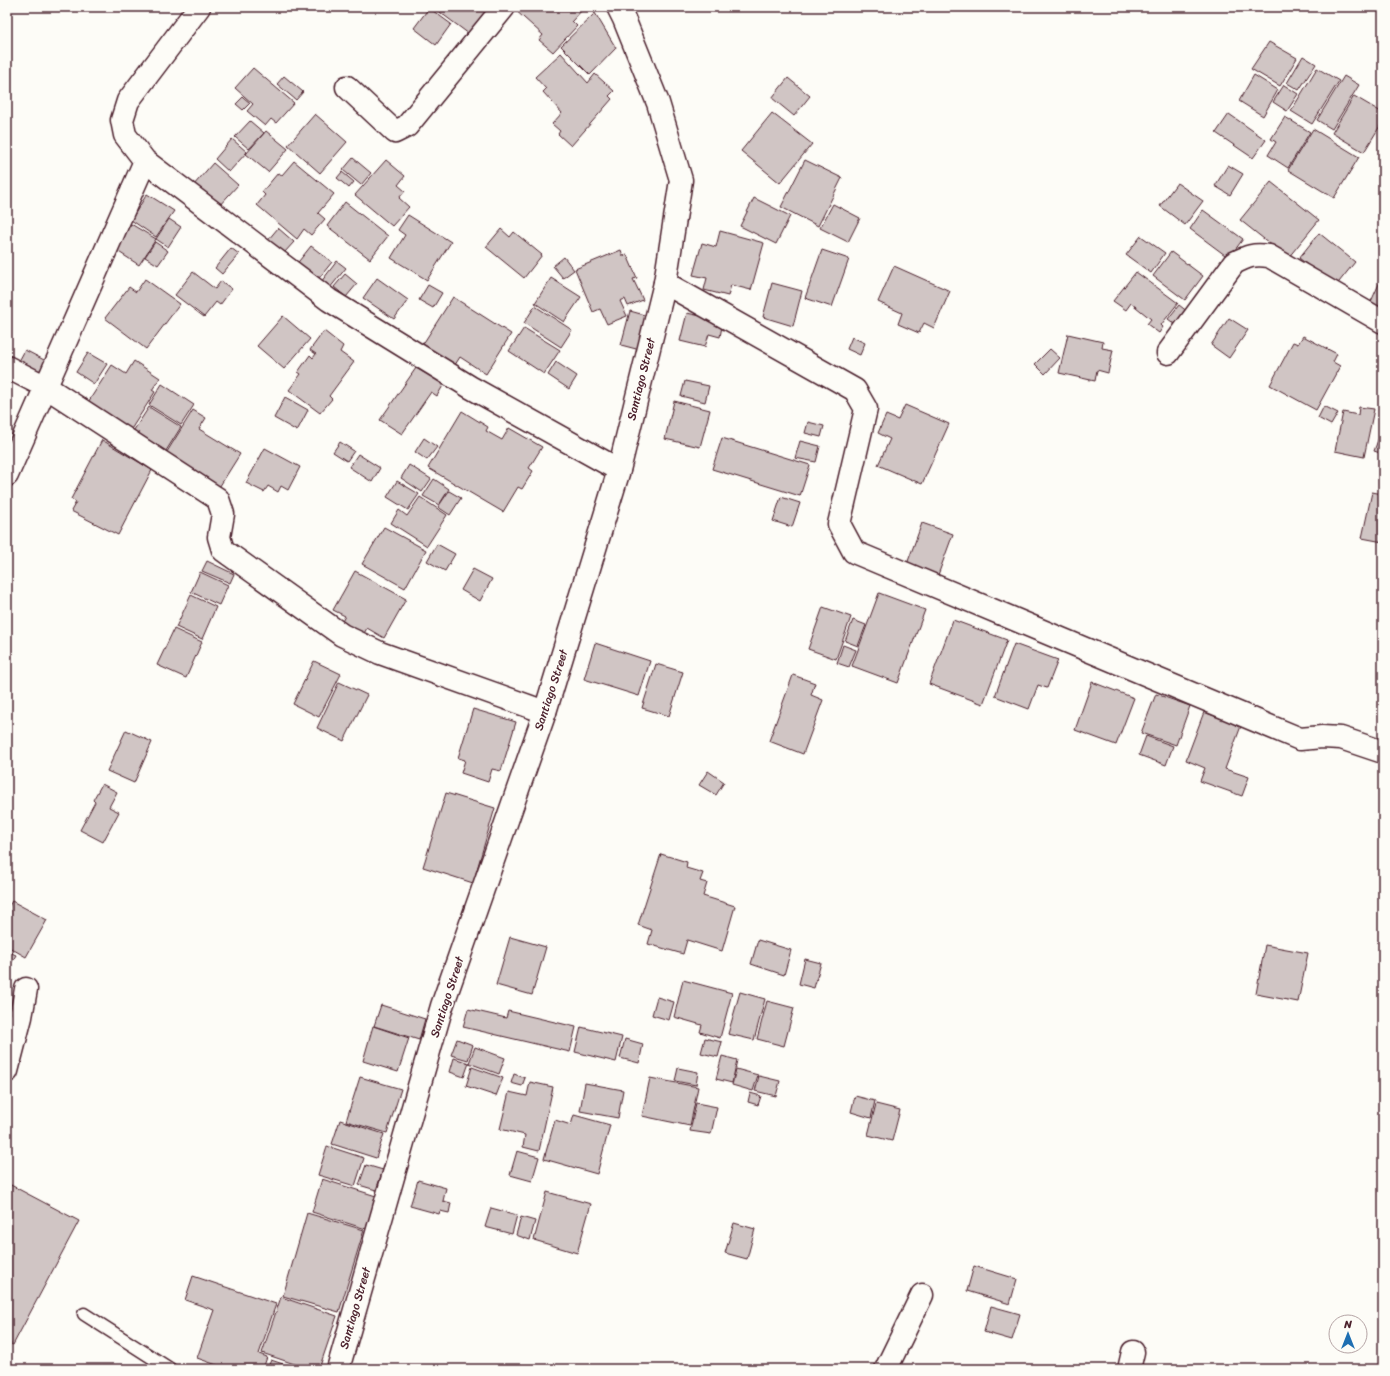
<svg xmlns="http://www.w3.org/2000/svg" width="1390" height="1376" viewBox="0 0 1390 1376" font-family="Sriracha,sans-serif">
  <rect width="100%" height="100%" fill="#fdfcf7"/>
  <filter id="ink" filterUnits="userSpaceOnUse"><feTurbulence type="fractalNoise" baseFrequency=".025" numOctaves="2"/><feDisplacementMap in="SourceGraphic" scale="8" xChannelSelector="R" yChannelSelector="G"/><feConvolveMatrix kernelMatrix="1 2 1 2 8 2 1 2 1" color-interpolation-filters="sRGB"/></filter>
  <g filter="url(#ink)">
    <path fill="#d0c5c4" stroke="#4a1f2b" d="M433 7H489L469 34Z
      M516 7H581L583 9 572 21 577 26 553 52 539 40 543 35 514 9Z
      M429 8 451 24 436 45 414 28Z
      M595 13 616 48 590 75 561 46Z
      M1269 42 1297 58 1280 86 1251 69Z
      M561 53 588 83 595 74 614 91 609 96 612 99 571 146 558 134 560 131 552 124 562 113 543 92 546 89 535 77Z
      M1303 56 1316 64 1299 90 1287 83Z
      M253 68 294 103 276 123 271 119 265 126 247 111 253 104 235 88Z
      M1317 68 1339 81 1312 124 1291 111Z
      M1254 75 1278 90 1263 116 1239 101Z
      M284 76 303 92 296 100 277 84Z
      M1344 76 1359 85 1332 129 1317 120Z
      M788 78 810 96 794 116 772 98Z
      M1284 85 1298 94 1287 111 1273 102Z
      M1354 96 1383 113V121L1364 152 1332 133Z
      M243 97 250 103 243 110 236 104Z
      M772 113 812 144 780 183 741 151Z
      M315 114 347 142 320 173 288 145Z
      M1229 114 1266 140 1253 158 1216 133Z
      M1285 117 1310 132 1288 168 1268 155 1276 142 1271 139Z
      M250 121 264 133 249 149 235 137Z
      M1313 129 1359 157 1334 198 1288 170Z
      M266 131 288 149 268 172 246 154Z
      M232 139 247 152 229 172 215 159Z
      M353 158 371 173 361 185 343 170Z
      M386 160 405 176 398 185 405 191 399 198 409 207 392 226 355 195Z
      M805 160 842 178 818 226 781 207Z
      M294 161 334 194 318 213 325 219 311 235 304 229 297 239 257 205 265 195 262 192 278 173 282 175Z
      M213 163 238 185 218 207 193 186Z
      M1228 165 1243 174 1230 195 1215 186Z
      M342 172 354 182 349 188 337 178Z
      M1271 182 1319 220 1288 258 1240 220Z
      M1177 183 1203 201 1185 225 1160 206Z
      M147 194 174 211 156 237 131 220Z
      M754 198 790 216 776 244 740 226Z
      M345 202 388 236 370 259 327 226Z
      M833 204 860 218 848 242 820 228Z
      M1203 210 1243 239 1229 258 1190 229Z
      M408 215 451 242 427 280 391 258 405 235 398 230Z
      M169 219 181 227 168 247 156 239Z
      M131 224 156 239 139 265 114 249Z
      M278 228 294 242 284 253 268 240Z
      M501 229 510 237 514 232 542 255 524 278 486 247Z
      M720 231 764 243 751 290 731 285 728 296 704 290 707 278 693 275 702 243 716 247Z
      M1319 233 1355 262 1335 287 1299 258Z
      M1141 236 1165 253 1151 273 1126 255Z
      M155 242 168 251 158 265 145 257Z
      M311 246 332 262 315 283 295 266Z
      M231 248 239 254 222 274 215 268Z
      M621 250 623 256 627 255 637 278 633 279 643 300 628 306 625 299 620 301 627 316 607 324 600 309 593 312 575 269Z
      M822 250 849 259 832 307 805 298Z
      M1171 252 1203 276 1185 300 1153 276Z
      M564 257 574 270 563 278 553 266Z
      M337 261 346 268 329 289 321 282Z
      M894 266 950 291 934 328 924 323 919 333 898 324 902 313 878 302Z
      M193 272 215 289 221 281 232 289 220 305 216 302 204 317 175 295Z
      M1136 272 1178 303 1161 325 1163 327 1159 333 1147 324 1151 319 1131 303 1126 310 1113 301Z
      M345 274 357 284 346 297 334 287Z
      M1383 275V312L1369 306Z
      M377 278 408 300 394 319 363 298Z
      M551 278 581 297 564 322 535 303Z
      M145 279 180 304 146 349 105 318 129 287 136 292Z
      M772 283 802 291 793 326 763 317Z
      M428 285 442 293 433 308 419 300Z
      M453 297 511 334 486 374 460 357 453 368 421 347Z
      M1179 305 1193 316 1183 330 1168 319Z
      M535 306 572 330 561 347 524 323Z
      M630 311 648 316 640 350 621 345Z
      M687 313 723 321 720 337 709 334 705 347 680 341Z
      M283 316 310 339 284 369 257 346Z
      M1229 318 1248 330 1229 358 1211 345Z
      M524 328 560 350 544 374 509 351Z
      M324 331 343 346 340 352 354 362 329 396 332 399 320 413 289 390 301 374 298 372 310 355 313 358 316 354 310 350Z
      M1068 334 1103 342 1102 348 1113 350 1108 373 1097 370 1095 381 1059 373Z
      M1303 336 1337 354 1333 362 1340 366 1316 410 1270 385 1293 342 1298 344Z
      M852 337 865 343 860 355 847 349Z
      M1050 349 1060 358 1045 374 1035 364Z
      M25 350 46 361 39 375 18 363Z
      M88 353 107 364 94 384 76 372Z
      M134 361 160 378 152 390 155 392 128 434 85 407 112 365 126 374Z
      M556 362 577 376 569 389 548 375Z
      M416 368 444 384 437 396 431 392 402 434 380 420Z
      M685 381 709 386 705 402 681 396Z
      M162 384 194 405 181 425 149 405Z
      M285 397 308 410 297 431 274 418Z
      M674 401 710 410 700 447 665 439Z
      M905 405 949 424 922 484 878 465 890 439 878 433 886 415 898 420Z
      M1324 406 1338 413 1331 425 1318 418Z
      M149 407 181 427 164 454 132 433Z
      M1359 407 1374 409 1364 457 1335 451 1343 412 1358 415Z
      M193 410 206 418 199 429 240 454 218 489 165 455Z
      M462 411 488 427 486 431 502 440 509 428 542 447 529 468 533 471 522 489 518 487 503 512 428 468Z
      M808 422 824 426 821 437 805 433Z
      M1382 429 1383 430V454L1374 451Z
      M424 438 437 447 427 460 415 452Z
      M722 438 810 465 800 496 712 469Z
      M102 440 152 470 118 535 71 511 76 502 71 499Z
      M800 441 820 446 816 462 795 458Z
      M340 442 354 451 347 461 333 452Z
      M265 448 300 467 288 490 281 486 278 492 268 486 264 492 246 483Z
      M358 454 380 468 372 482 349 467Z
      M409 465 431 479 422 492 401 478Z
      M434 479 449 489 439 505 423 496Z
      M397 481 419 494 408 510 387 497Z
      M449 491 461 498 450 515 438 507Z
      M1372 492 1383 494V542L1362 538Z
      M420 497 447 515 427 546 391 523 399 510 407 516Z
      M781 497 800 503 792 527 773 521Z
      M922 523 953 534 938 575 907 564Z
      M384 527 426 550 405 588 362 564Z
      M437 544 455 554 445 571 427 561Z
      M207 561 234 574 230 583 202 571Z
      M473 569 492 579 480 601 461 590Z
      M355 571 406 599 384 638 367 628 362 637 340 625 345 616 333 610Z
      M200 572 228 585 219 605 191 592Z
      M879 593 925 610 898 683 852 666Z
      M191 595 216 607 202 639 176 627Z
      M823 607 851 617 836 659 808 649Z
      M853 620 866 625 858 646 845 641Z
      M953 620 1007 640 983 704 929 684Z
      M174 629 202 642 186 678 157 665Z
      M595 643 650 661 639 696 584 679Z
      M1014 644 1058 660 1047 688 1038 685 1029 709 995 696Z
      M843 645 856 650 849 667 837 663Z
      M314 661 341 674 319 717 293 704Z
      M656 664 683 672 669 716 642 708Z
      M793 675 815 683 811 695 823 700 803 754 769 741Z
      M339 682 367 695 344 741 317 728Z
      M1092 682 1134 698 1116 745 1075 730Z
      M1156 694 1190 706 1176 745 1141 733Z
      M473 709 516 722 501 771 492 769 488 782 461 773 465 760 458 758Z
      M1204 712 1241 726 1225 769 1249 777 1242 796 1200 781 1205 768 1186 760Z
      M126 730 152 742 134 783 107 771Z
      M1146 736 1173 746 1166 765 1139 755Z
      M708 771 724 782 716 795 699 785Z
      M102 784 117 792 109 807 119 812 103 842 80 830 95 802 93 800Z
      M446 793 495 808 473 883 423 867Z
      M661 854 687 862 686 868 703 873 700 881 707 883 703 896 735 906 722 951 687 940 683 954 648 944 652 930 638 925Z
      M12 901 47 920 26 957 7 946V909Z
      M510 937 546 947 532 995 496 985Z
      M758 940 791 950 784 975 751 964Z
      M1265 945 1308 953 1298 1002 1256 994Z
      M7 951 16 955 7 970Z
      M805 959 821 963 814 988 799 984Z
      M683 980 732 993 720 1038 700 1032 702 1025 674 1017Z
      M740 992 765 999 754 1040 728 1034Z
      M657 997 674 1002 669 1020 652 1015Z
      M767 1001 794 1008 784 1046 757 1039Z
      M381 1005 425 1019 419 1040 374 1026Z
      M468 1009 506 1018 508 1011 576 1027 570 1052 463 1027Z
      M373 1026 409 1038 398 1072 363 1061Z
      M581 1027 622 1037 616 1062 575 1052Z
      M705 1038 722 1042 718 1057 701 1053Z
      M457 1039 473 1045 468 1060 451 1055Z
      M625 1039 643 1044 639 1063 620 1058Z
      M475 1047 505 1058 499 1074 469 1063Z
      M722 1056 737 1060 732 1083 716 1079Z
      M454 1058 469 1063 464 1077 450 1072Z
      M472 1067 503 1078 496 1096 466 1086Z
      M678 1068 698 1072 696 1085 675 1081Z
      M736 1069 758 1075 753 1091 732 1085Z
      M514 1074 525 1078 522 1086 511 1083Z
      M759 1076 780 1081 776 1096 755 1091Z
      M360 1077 401 1089 387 1133 346 1121Z
      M650 1078 698 1087 690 1126 642 1116Z
      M530 1082 553 1087 539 1151 523 1147 525 1135 500 1129 509 1092 527 1096Z
      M585 1083 623 1090 618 1118 580 1111Z
      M750 1093 761 1096 758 1105 748 1102Z
      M855 1096 875 1101 871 1118 851 1112Z
      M696 1103 717 1107 711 1134 690 1131Z
      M876 1104 900 1110 892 1141 868 1135Z
      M574 1115 610 1125 597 1174 544 1159 555 1120 571 1125Z
      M340 1120 384 1134 376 1158 332 1144Z
      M327 1146 364 1158 355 1186 318 1175Z
      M517 1151 539 1157 532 1181 510 1175Z
      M366 1165 383 1170 376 1190 359 1185Z
      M322 1179 376 1196 366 1229 312 1212Z
      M418 1180 446 1188 443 1201 451 1203 449 1213 440 1211 439 1214 410 1206Z
      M7 1183 79 1221 13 1345 7 1342Z
      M547 1192 591 1204 577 1253 534 1240Z
      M491 1208 517 1215 512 1234 485 1227Z
      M307 1213 364 1230 339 1312 283 1296Z
      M521 1217 535 1221 530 1240 516 1235Z
      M734 1223 755 1229 747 1259 725 1253Z
      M974 1266 1017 1279 1010 1304 967 1291Z
      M193 1276 276 1304 259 1354 267 1357 263 1369H228L197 1358 214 1310 185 1300Z
      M281 1297 337 1316 319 1369H309L262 1353Z
      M991 1306 1020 1314 1012 1340 984 1332Z
      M271 1360 298 1369H267Z"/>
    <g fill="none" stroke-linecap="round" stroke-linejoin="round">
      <defs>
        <path id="service" d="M84 1314 170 1369"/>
        <path id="minor" d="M199 7 128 101 122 120 125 135 145 161 329 300 470 387 619 470
          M347 87 395 132 407 126 504 7
          M665 283 855 390 866 409 839 524 854 552 1300 739 1322 737 1341 738 1383 752
          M1168 353 1234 263C1248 256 1253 254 1269 256L1383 322
          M7 367 46 387 218 499 223 514 219 537 223 550 342 635 380 653 545 712
          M7 475 145 161
          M7 1071 21 1017 26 989
          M886 1369 922 1295
          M1129 1369 1133 1352"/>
        <path id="tertiary" d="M338 1369 442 1006 545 712 619 470 665 283 681 180 658 103 624 19 618 7"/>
      </defs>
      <use href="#service" stroke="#4a1f2b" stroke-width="15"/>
      <use href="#minor" stroke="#4a1f2b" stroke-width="25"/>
      <use href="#tertiary" stroke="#4a1f2b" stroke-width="25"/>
      <use href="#service" stroke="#fdfcf7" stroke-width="12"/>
      <use href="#minor" stroke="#fdfcf7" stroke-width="22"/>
      <use href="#tertiary" stroke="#fdfcf7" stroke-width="22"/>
    </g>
  </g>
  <g text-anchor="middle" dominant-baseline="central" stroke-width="3.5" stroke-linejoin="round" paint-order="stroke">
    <g font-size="12" fill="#4a1f2b" stroke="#fdfcf7">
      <text transform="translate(641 379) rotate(-76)">Santiago Street</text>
      <text transform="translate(551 690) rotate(-72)">Santiago Street</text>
      <text transform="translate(447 997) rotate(-72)">Santiago Street</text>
      <text transform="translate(355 1308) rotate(-74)">Santiago Street</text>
    </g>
  </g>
  <rect width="1390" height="1376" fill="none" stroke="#fdfcf7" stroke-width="24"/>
  <rect x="12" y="12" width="1366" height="1352" fill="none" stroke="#4a1f2b" stroke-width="1.5" filter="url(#ink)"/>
  <g transform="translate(1348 1334)"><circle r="19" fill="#fdfcf7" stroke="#b5a4a5"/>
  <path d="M0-3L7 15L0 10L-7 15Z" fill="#1f6fb2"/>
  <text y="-6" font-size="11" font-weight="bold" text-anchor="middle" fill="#4a1f2b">N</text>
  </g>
</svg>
